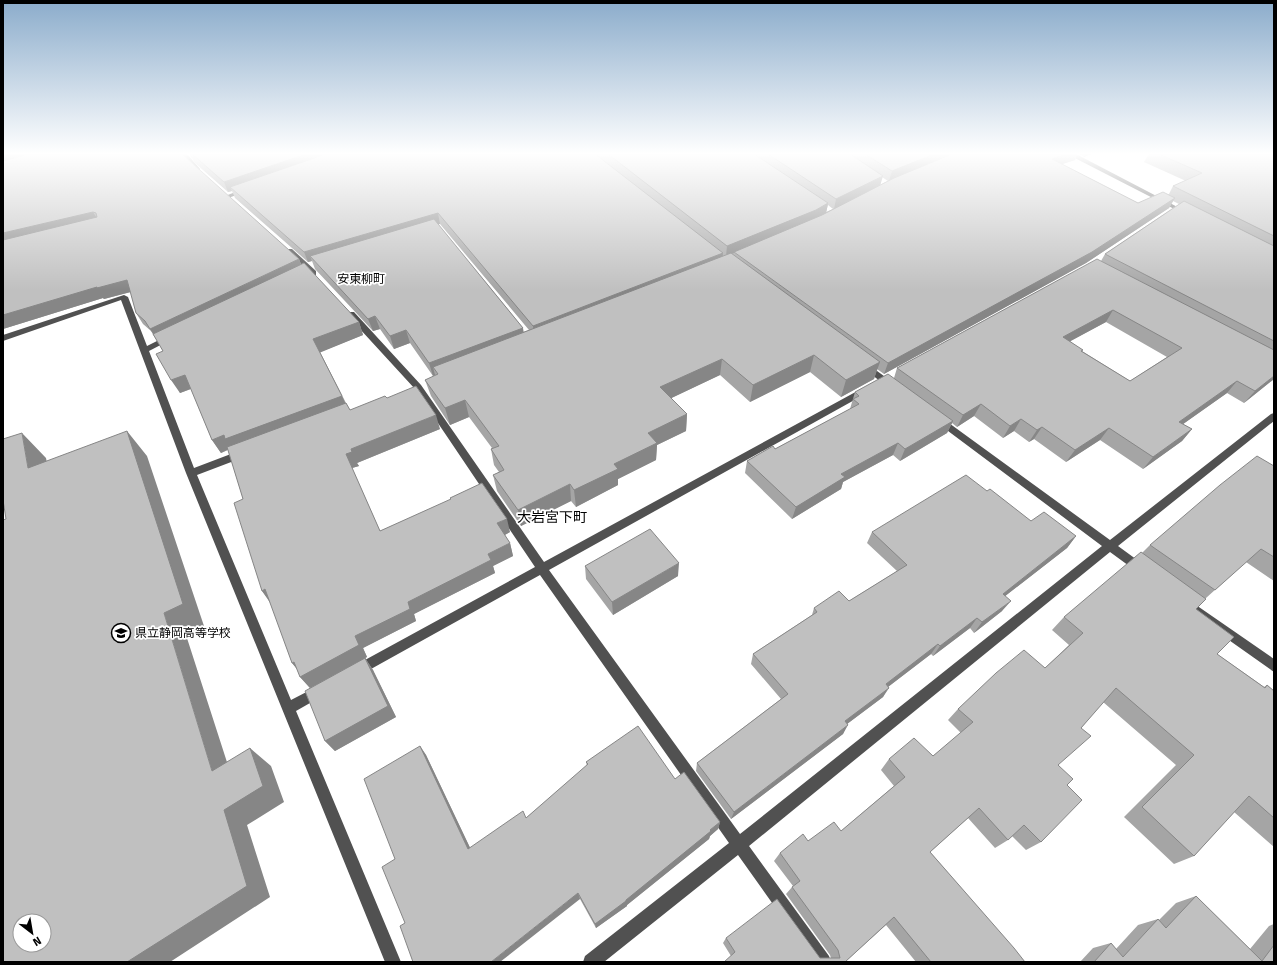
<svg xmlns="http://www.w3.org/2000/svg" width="1277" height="965" viewBox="0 0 1277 965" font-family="'Fira Sans','Noto Sans JP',sans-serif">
  <rect width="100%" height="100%" fill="#fff"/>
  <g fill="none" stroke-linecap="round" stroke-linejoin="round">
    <path fill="#515151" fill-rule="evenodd" d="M180 154H187L200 169V171H196Z
      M1067 154H1076L1189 213 1184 214Z
      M246 188 248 189V191L228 198 225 196Z
      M286 249H292L316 271V275H310L286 253Z
      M124 295 128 297 147 346 167 336H173L174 338 149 351 194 468 244 449 249 453 247 456 197 475 291 700 320 685 324 687 326 691 324 695 296 711 401 962H385L186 473 121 300 3 341V335Z
      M348 312H354L421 385 544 562 861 389H867L868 391 867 393 549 570 740 834 1102 546 936 422 934 420 936 418H942L1110 540 1271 414 1274 413V421L1118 546 1144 565 1146 568 1144 571 1140 573 1136 571 1110 552 749 846 829 956 831 962H814L738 855 604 962H583L585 956 729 843 540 575 362 674 358 676 354 674 352 670 354 666 535 567 415 389 348 316Z
      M866 363 895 384 896 386 895 388H889L863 368 862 366 863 364Z
      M1196 605 1274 659V672L1192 614 1190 610 1192 606Z"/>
  </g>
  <path fill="#a5a5a5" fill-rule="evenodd" d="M3 154 184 157 299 259 301 264 359 322 363 335 320 352 346 403 350 410 387 398 440 429 357 463 359 466 352 468 380 531 451 500 450 498 510 532 505 535 510 543 513 556 493 566 495 573 414 614 416 621 363 648 367 657 365 658 373 670 396 717 335 751 325 741 310 688 300 677 297 669 292 663 270 601 262 591 243 499 228 450 221 453 212 440 191 389 180 393 163 351 151 331 143 324 136 313 131 292 104 299 103 298 3 329Z
    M189 154H1077L1075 160 1062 164 1138 203 1169 194 1173 186 1186 181 1144 162 1149 154H1274V379L1244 403 1227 393 1183 424 1192 429 1182 441 1143 469 1100 440 1066 462 1034 439 1029 442 1014 431 1003 438 974 416 957 427 952 423 947 433 900 461 893 455 843 482 841 489 792 519 745 473 747 461 775 449 850 409 855 392 894 378 897 368 1101 261 1105 254 1179 204 1173 201 1169 208 1086 263 884 374 877 369 874 379 841 397 810 372 750 402 720 375 671 398 687 414 686 431 657 445 656 460 618 479V485L576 507 571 501 521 526 497 491 493 475 499 472 494 465 491 449 492 448 469 417 450 425 431 396 425 380 436 376 435 375 433 376 410 343 394 349 380 329 373 331 315 269 312 261 308 262 235 198 232 191 228 192 195 163ZM882 177 888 181 880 185ZM828 205 833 209 826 212ZM438 224H440L529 330 523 332V328ZM1106 322 1167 357 1130 381 1082 351 1070 341Z
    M1080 154H1091L1084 157Z
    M1274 466V581L1246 562 1206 598 1196 609 1217 654 1264 687 1267 685 1274 691V847L1234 812 1194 856 1174 864 1124 817 1176 765 1103 702 1081 728 1058 765 1067 785 1041 842 1026 850 1012 836 1008 840 995 848 968 818 930 852 1025 962H916L886 925 845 962 731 956 723 943 726 938 820 958H831L830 955 786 894 793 886 774 861 780 853 808 841 841 831 894 786 881 770 889 759 933 756 961 733 948 720 958 709 1045 668 1069 645 1052 630 1064 617 1142 553 1150 545Z
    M987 491 1031 521 1076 536 1067 548 1005 596 1002 611 974 633 970 628 933 656 931 654 888 687 883 697 847 724 843 734 731 819 696 771 697 763 781 699 751 664 753 654 812 615 814 608 849 601 897 571 867 543 872 532Z
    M585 566 678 576 613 615 586 579Z
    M420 746 426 755 470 848 526 818 587 766 586 762 675 779 720 822 718 829 710 836 709 839 627 905V906L596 928 580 899 405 923 395 859Z
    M1196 896 1250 949 1269 926 1274 924V962H1080L1093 948 1111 943 1116 949 1138 925 1158 919 1159 920 1176 903Z"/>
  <path fill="#868686" d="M3 154H52L3 166Z
    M306 154H339L230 187 232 191 228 192 224 182Z
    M934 154H956L889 181 892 171Z
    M1065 154H1077L1075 160 1047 169 1052 159Z
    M1085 154H1091L1084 157Z
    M883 176 880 186 834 209 836 199Z
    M1175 198 1169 208 1086 263 884 374 888 363Z
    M828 203 826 214 734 252V253L726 256 727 246Z
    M93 212 100 223 3 245V233Z
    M438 213 440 224 314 261 310 256 312 261 308 262 304 252Z
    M723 253 722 264 534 337 533 326Z
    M299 259 303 270 157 340 150 329Z
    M127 280 134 291 104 299 103 298 3 329V315L97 287Z
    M1113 310 1106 322 1056 349 1063 337Z
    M375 316 380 329 373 331 368 319Z
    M359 322 363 335 319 353 313 339Z
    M523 328 525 340 433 367 435 375 433 376 429 363Z
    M406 330 410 343 394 349 390 336Z
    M814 355 810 372 750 402 753 385Z
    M722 359 720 375 659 404 660 387Z
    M880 362 874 379 841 397 846 380Z
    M185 375 193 388 180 393 171 380Z
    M1274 376V379L1244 403 1255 391Z
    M1237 381 1227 393 1169 434 1179 422Z
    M342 396 348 409 231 448 221 453 212 440 224 435Z
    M465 400 469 417 450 425 445 408Z
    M981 404 974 416 957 427 963 415Z
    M687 414 686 431 657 445 656 460 618 479V485L576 507 574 490 648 433Z
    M436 415 440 429 357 463 359 466 352 468 346 454 351 449Z
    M1021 419 1014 431 1003 438 1010 426Z
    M953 421 947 433 900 461 905 449Z
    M1042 427 1034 439 1029 442 1037 430Z
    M1109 428 1100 440 1066 462 1075 450Z
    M1192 429 1182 441 1143 469 1153 457Z
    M127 431 147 456 204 626 186 635 235 787 212 771 164 613Z
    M22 433 46 458 53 493 28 468Z
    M898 443 893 455 843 482 841 489 792 519 796 507 841 474Z
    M570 484 571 501 521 526 518 510Z
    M507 519 510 532 501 537 497 523Z
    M1076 536 1067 548 995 604 1003 594Z
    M510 543 513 556 493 566 495 573 414 614 416 621 363 648 367 657 310 688 300 677 355 636 408 602 488 554Z
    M679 563 678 576 613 615 612 602Z
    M265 589 271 604 262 591Z
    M1011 601 1002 611 974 633 982 622Z
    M977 618 970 628 933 656 940 646Z
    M938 644 931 654 880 693 886 684Z
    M365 658 373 670 396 717 335 751 325 741Z
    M294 662 302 675 292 663Z
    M889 688 883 697 839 730 845 721Z
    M848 725 843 734 731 819 734 812Z
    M420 746 426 755 474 856 468 849Z
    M250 748 271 766 284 802 247 825 270 897 170 962H127L224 810Z
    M720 822 718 829 710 836 709 839 627 905V906L596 928 595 924 626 900Z
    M578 893 580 899 500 962H491Z"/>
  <path fill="#c0c0c0" stroke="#868686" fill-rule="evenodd" d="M29 154H182L299 259 150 329 145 321 136 313 127 280 97 288V287L3 315V240L97 217 96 213 93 212 3 233V161Z
    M192 154H306L224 182Z
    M326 154H595L723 253 533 326 438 213 304 252 230 187Z
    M608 154H754L828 203 816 210 727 246Z
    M768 154H850L883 176 836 199Z
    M865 154H934L892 171Z
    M952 154H1065L1052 159 1138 203 1163 192 1175 198 1092 252 888 363 734 252 822 215 894 178Z
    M1159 154H1274V236L1173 186 1202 173Z
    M1184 201 1274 246V341L1105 254Z
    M434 219 523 328 429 363 406 330 390 336 375 316 368 319 310 256Z
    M731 253 880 362 846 380 814 355 753 385 722 359 660 387 687 414 648 433 657 443 614 464 618 469 574 490 570 484 518 510 493 475 504 470 491 449 499 446 465 400 445 408 425 380 438 374 433 367Z
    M1097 259 1274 350V376L1255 391 1237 381 1179 422 1192 429 1153 457 1109 428 1075 450 1042 427 1037 430 1021 419 1010 426 981 404 963 415 897 368ZM1113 310 1182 348 1130 381 1081 351 1083 350 1063 337Z
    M304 263 359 322 313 339 342 396 225 439 224 435 212 440 185 375 171 380 156 354 163 351 153 334Z
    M888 374 953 421 905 449 898 443 841 474 845 477 796 507 747 461 773 446 775 449 859 404 853 399 859 396 855 392Z
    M416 386 436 415 351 449 352 452 346 454 380 531 451 499 450 498 482 483 507 519 497 523 510 543 488 554 491 560 408 602 410 609 355 636 359 645 300 677 294 662 292 663 265 589 262 591 234 503 243 499 227 447 346 403 350 410 385 396 387 398Z
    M127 431 183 604 164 613 212 771 250 748 263 786 224 810 247 886 127 962H3V520L6 519 3 500V439L22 433 28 468ZM20 921H44V945H20Z
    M1257 456 1274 466V557L1261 549 1215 590 1150 545 1220 485Z
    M966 475 987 491 990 489 1031 521 1044 512 1076 536 1003 594 1011 601 982 622 977 618 940 646 938 644 886 684 889 688 845 721 848 725 734 812 697 763 788 694 753 654 817 612 814 608 839 591 849 601 907 565 872 532Z
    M650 529 679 563 612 602 585 566Z
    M1141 552 1206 599 1196 609 1234 637 1217 654 1265 688 1267 685 1274 691V818L1249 796 1194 856 1142 807 1194 755 1116 688 1081 728 1091 736 1058 765 1073 779 1067 785 1082 800 1041 842 1024 825 1008 840 979 808 930 852 1014 948 1025 962H931L894 917 845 962H724L735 952 726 938 777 899 820 958H840L838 950 792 887 800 881 780 853 803 834 808 841 834 822 841 831 905 777 889 759 914 738 933 756 973 722 958 709 996 673 1024 650 1045 668 1083 633 1064 617Z
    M365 658 388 706 325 741 305 691Z
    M638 726 675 779 684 772 720 822 710 830 711 831 626 900V901L595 924 578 893 491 962H413L400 926 405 923 382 867 395 859 364 779 420 746 468 849 523 811 526 818 588 764 586 762Z
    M1196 896 1262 961 1274 945V962H1094L1111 943 1123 957 1158 919 1166 928Z"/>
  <linearGradient id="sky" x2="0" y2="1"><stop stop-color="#8baccb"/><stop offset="0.53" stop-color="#fff"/><stop offset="1" stop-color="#fff" stop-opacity="0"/></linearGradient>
  <rect width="1277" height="290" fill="url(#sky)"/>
  <defs>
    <symbol id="school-ring" viewBox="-11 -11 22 22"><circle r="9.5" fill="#fff" stroke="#000" stroke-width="1.5"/><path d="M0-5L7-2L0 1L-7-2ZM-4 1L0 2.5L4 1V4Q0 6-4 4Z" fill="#000"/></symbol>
  </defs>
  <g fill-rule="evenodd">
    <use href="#school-ring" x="110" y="622" width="22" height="22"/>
  </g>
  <g text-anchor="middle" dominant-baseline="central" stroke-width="3.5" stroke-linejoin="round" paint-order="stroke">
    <g font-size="12" fill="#000" stroke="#fff">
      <text x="361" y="279">安東柳町</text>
    </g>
    <g font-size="12" fill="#000" stroke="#fff" text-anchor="start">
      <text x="135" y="633">県立静岡高等学校</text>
    </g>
    <g font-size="14" fill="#000" stroke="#fff">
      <text x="552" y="517">大岩宮下町</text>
    </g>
  </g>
  <rect width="1277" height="965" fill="none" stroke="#000000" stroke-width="8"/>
  <g transform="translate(32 933) rotate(149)"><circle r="19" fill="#ffffff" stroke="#999999"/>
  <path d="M0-3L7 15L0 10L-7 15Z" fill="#000000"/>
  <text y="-6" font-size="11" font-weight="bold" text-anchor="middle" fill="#000000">N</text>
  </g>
</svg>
